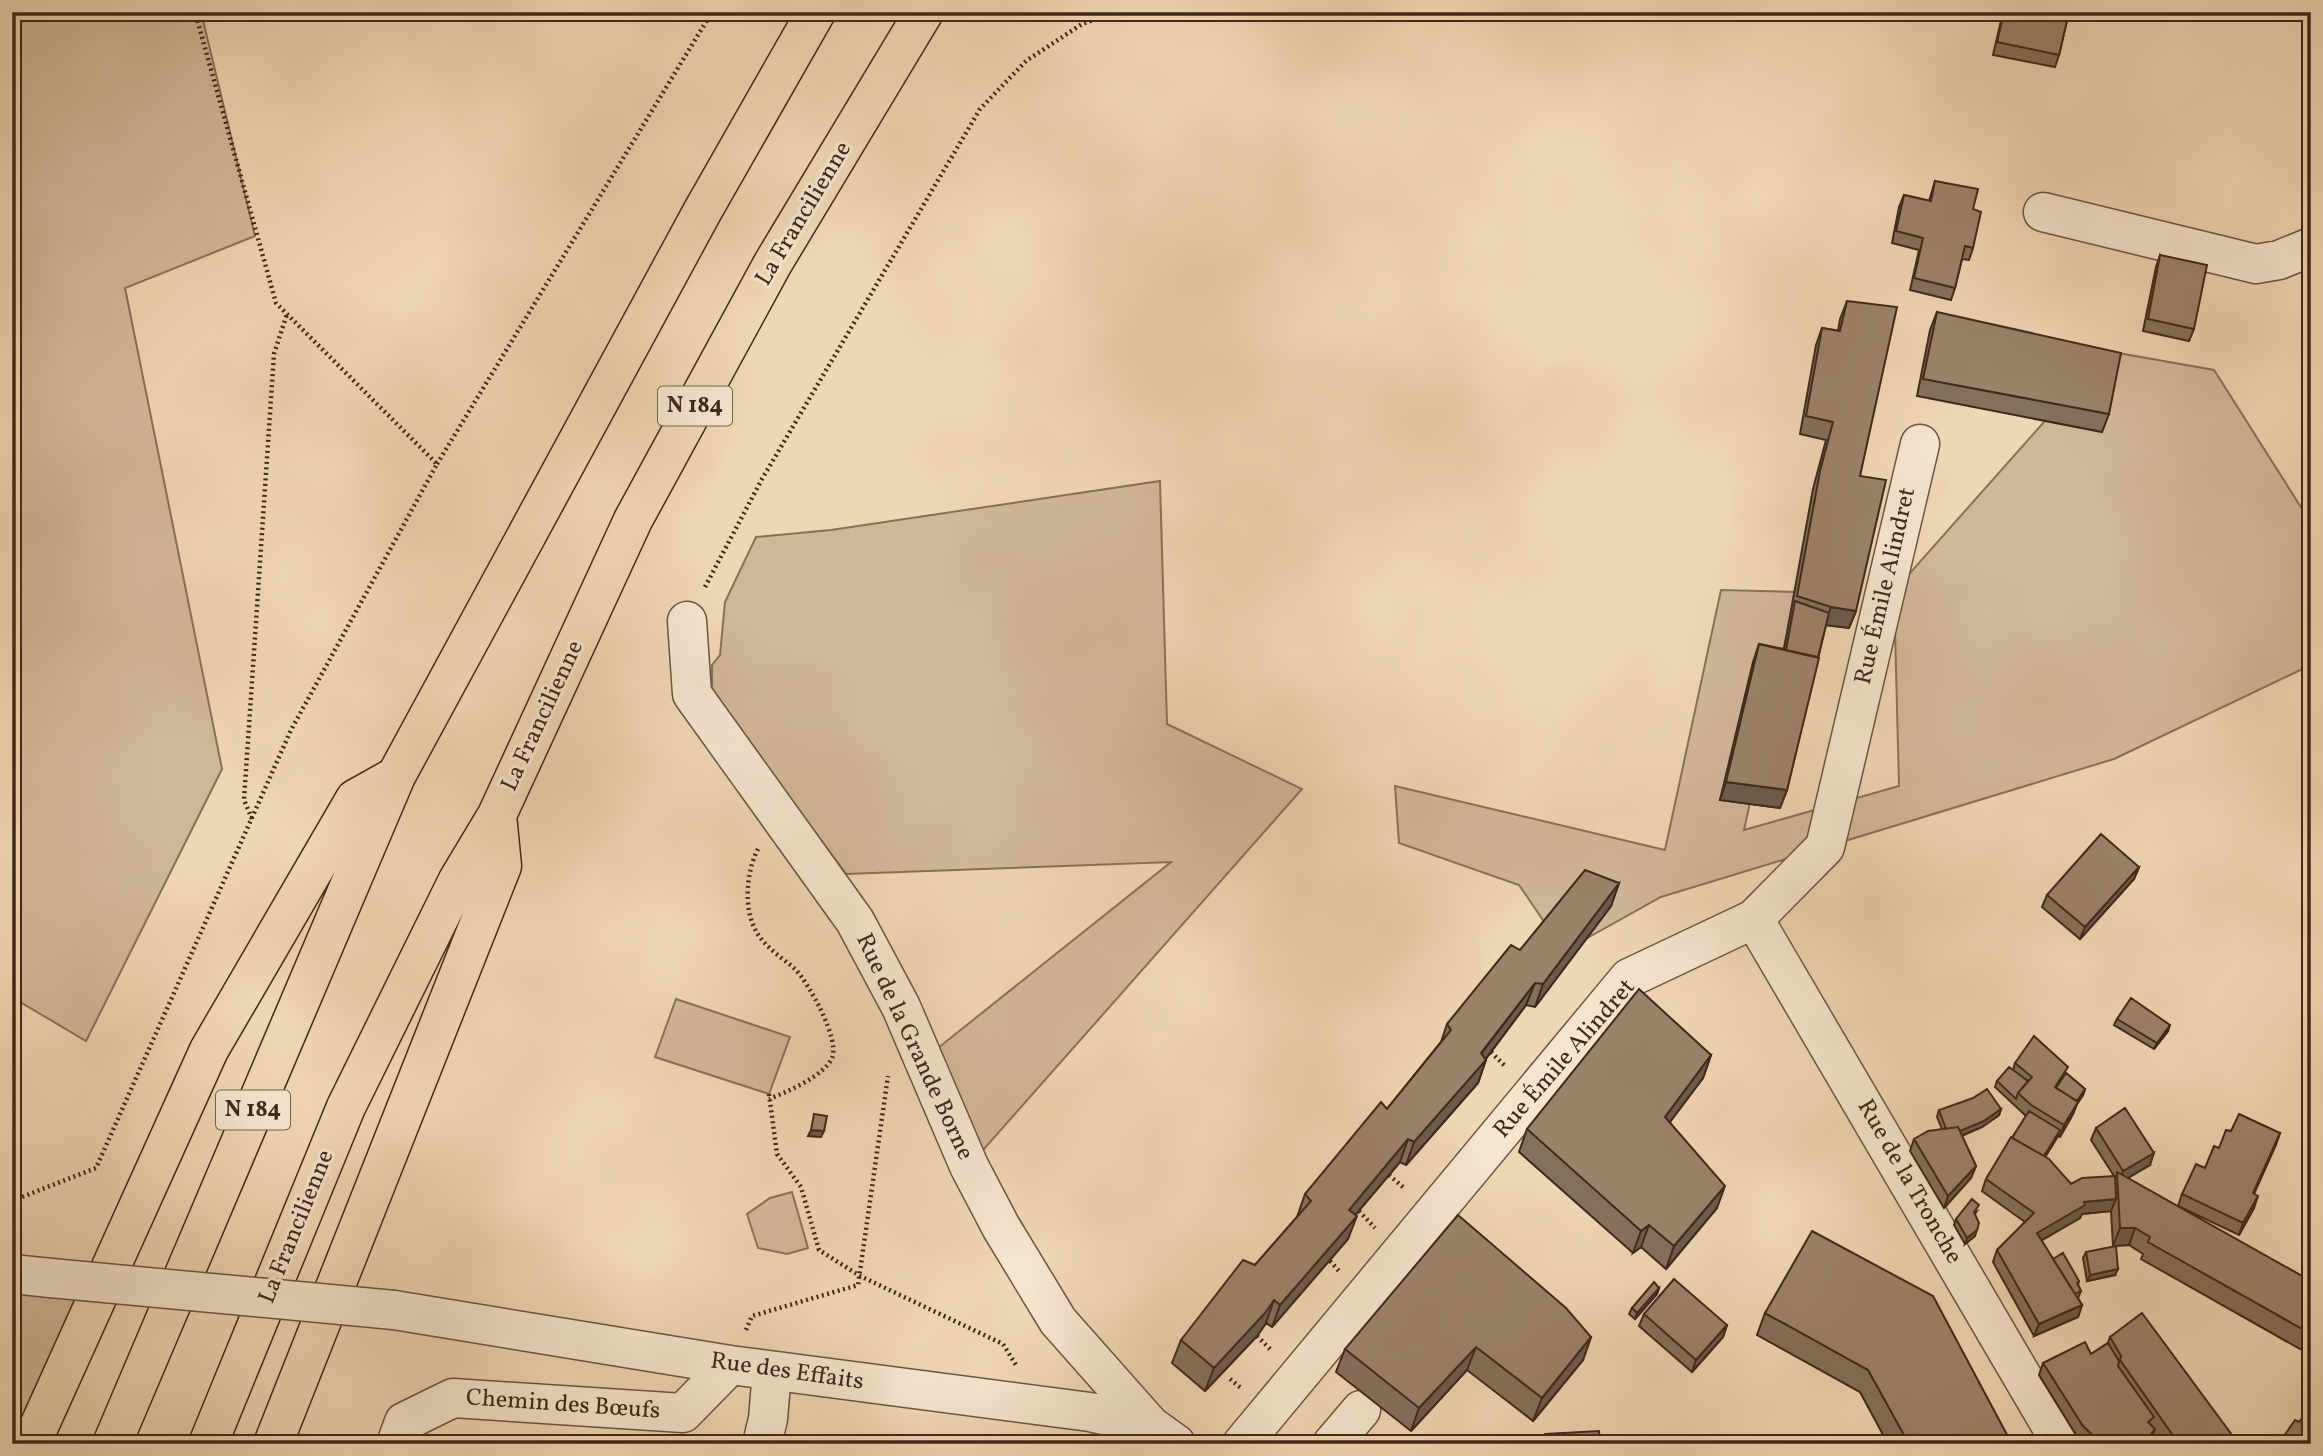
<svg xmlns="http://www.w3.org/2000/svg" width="2323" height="1456" viewBox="0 0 2323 1456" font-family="Vollkorn,serif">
  <rect width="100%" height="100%" fill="#efd6b4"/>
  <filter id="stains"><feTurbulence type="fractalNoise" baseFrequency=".00286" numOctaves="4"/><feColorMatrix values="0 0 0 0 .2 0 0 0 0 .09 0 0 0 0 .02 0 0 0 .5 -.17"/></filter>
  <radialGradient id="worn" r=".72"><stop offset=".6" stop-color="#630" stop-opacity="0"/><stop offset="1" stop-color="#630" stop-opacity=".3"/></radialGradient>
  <path fill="#d1b89a" stroke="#88705a" stroke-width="2" d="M12 12H201L255 236 125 288 222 769 86 1041 15 999 12 986Z
    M2107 351 2214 370 2311 523V665L2114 759 1661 897 1564 951 1519 885 1399 843 1395 786 1665 850 1721 590 1796 592 1744 830 1899 786 1894 591Z
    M1160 481 1167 724 1302 789 969 1166 923 1060 1171 862 846 874 712 692V665L720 655 725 602 756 537 831 530Z
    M676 999 790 1037 769 1094 655 1057Z
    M792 1192 808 1248 787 1254 758 1248 747 1214 770 1198Z
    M12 1289 79 1294 12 1444Z"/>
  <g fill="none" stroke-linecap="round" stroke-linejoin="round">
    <defs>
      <path id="minor" d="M2043 212 2256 264 2279 260 2311 247
        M687 621 692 694 855 921 901 1007 969 1166 1001 1227 1058 1321 1151 1426
        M1754 919 2057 1436 2066 1444
        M12 1274 51 1278
        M394 1310 730 1365 1090 1412 1151 1426 1176 1444
        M396 1444 404 1422 453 1398 683 1413 730 1365
        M762 1444 768 1419 772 1371
        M1242 1444 1629 978 1754 919 1825 847 1920 444
        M1332 1444 1361 1410"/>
      <path id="highway" d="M31 1444 209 1050 355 799 396 776
        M112 1444 396 776 702 212 816 12
        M208 1444 346 1107 458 880 497 815 633 520 773 263 924 12
        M273 1444 502 866 497 815"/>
    </defs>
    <use href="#minor" stroke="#6c5441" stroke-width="41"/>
    <use href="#highway" stroke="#40281b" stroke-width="41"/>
    <path stroke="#40281b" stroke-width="4.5" stroke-dasharray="2 3.5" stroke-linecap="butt" d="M437 464 712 12
      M705 587 762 479 980 109 1026 61 1082 24 1115 12
      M252 819 244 800 274 354 287 314
      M758 849C746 872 743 910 757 933 767 949 783 958 796 970 809 984 840 1039 832 1058 824 1076 787 1092 769 1099
      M1491 1052 1505 1066
      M769 1094 777 1154 801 1187 819 1250 860 1276 1003 1344 1016 1365
      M1389 1175 1404 1188
      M12 1201 96 1168 291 730 437 464 276 303 195 12
      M1359 1211 1375 1228
      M1330 1261 1339 1271
      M746 1330 752 1316 858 1285 888 1076
      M1257 1336 1272 1351
      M1230 1379 1241 1388"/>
    <use href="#minor" stroke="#f5e4ce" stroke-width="38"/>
    <use href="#highway" stroke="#efd6b4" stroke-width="38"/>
    <defs>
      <path id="minor-bridge" d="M51 1278 394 1310"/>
    </defs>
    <use href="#minor-bridge" stroke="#6c5441" stroke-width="41" stroke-linecap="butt"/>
    <use href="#minor-bridge" stroke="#f5e4ce" stroke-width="38"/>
  </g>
  <path fill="#85705c" stroke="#40281b" stroke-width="2" d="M2003 12H2069L2059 55 2055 67 1993 55Z
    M1935 181 1973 209V248L1969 260 1962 259 1955 288 1951 300 1910 290 1919 250 1892 243 1899 207 1904 195 1929 201Z
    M2160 255 2194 329 2189 341 2143 331 2156 267Z
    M2311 290V314L2303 305 2308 293Z
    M1847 301 1860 476 1856 611 1849 628 1826 625 1787 790 1780 808 1720 800 1753 662 1759 644 1784 649 1813 489 1826 440 1800 434 1816 345 1822 328 1838 331 1840 319Z
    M1937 312 2109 414 2102 432 1917 396 1930 330Z
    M2139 867 2134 879 2080 939 2042 907 2047 895Z
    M1619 883 1611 906 1535 1007 1526 1005 1486 1059 1478 1083 1406 1165 1400 1162 1355 1215 1348 1239 1272 1327 1266 1323 1257 1336 1205 1391 1172 1363 1181 1340 1255 1265 1297 1217 1305 1194 1387 1109 1441 1042 1447 1024 1520 950Z
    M2117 1019 2168 1031 2154 1049 2114 1025Z
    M1711 1055 1703 1078 1670 1122 1717 1208 1666 1269 1641 1247 1633 1253 1519 1152 1527 1129Z
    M2015 1063 2066 1073 2085 1089 2083 1095 2077 1104 2073 1114 2060 1137 2058 1136 2045 1157 2071 1184 2114 1176 2091 1140 2096 1128 2150 1165 2128 1178 2310 1281 2311 1279V1371L2302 1365 2307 1353 2141 1259 2143 1254 2129 1245 2113 1246 2111 1211 2082 1214 2080 1218 2041 1240 2053 1259 2079 1281 2078 1285 2081 1291 2078 1298 2082 1305 2078 1317 2034 1336 1993 1262 1997 1250 2025 1222 1982 1191 1986 1179 2026 1116 1995 1087 1997 1081 2013 1070Z
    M2001 1109 1999 1115 1982 1127 1962 1136 1976 1166 1971 1178 1944 1208 1910 1151 1914 1139 1942 1129 1937 1117 1939 1110Z
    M2231 1131 2280 1133 2254 1193V1208L2239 1235 2178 1206 2182 1194 2205 1168Z
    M1977 1211 1975 1214V1236L1965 1244 1954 1225 1956 1219Z
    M2086 1252 2115 1275 2087 1281 2083 1258Z
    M1659 1288 1657 1294 1635 1319 1629 1314 1632 1308Z
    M1765 1313 2012 1444H1888L1860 1392 1757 1335Z
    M1644 1314 1727 1325 1723 1337 1692 1372 1639 1326Z
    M1591 1337 1583 1360 1533 1421 1467 1370 1411 1431 1336 1372 1345 1349Z
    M2110 1337 2232 1435 2229 1444H2160L2153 1434 2148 1444H2084L2078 1438 2039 1375 2043 1363 2091 1354 2108 1343Z
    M2299 1422 2311 1444H2280L2284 1436Z"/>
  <path fill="#6c5b4b" stroke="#40281b" stroke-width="2" d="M1831 607 1856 611 1849 628 1824 625Z
    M1726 782 1787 790 1780 808 1720 800Z
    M2139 867 2134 879 2080 939 2085 927Z
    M1619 883 1611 906 1535 1007 1543 984Z
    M1535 983 1526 1005 1478 1069 1486 1060 1478 1083 1406 1165 1414 1142Z
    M2170 1025 2168 1031 2154 1049 2157 1043Z
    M1711 1055 1703 1078 1657 1139 1665 1117Z
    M2085 1089 2083 1095 2077 1104 2073 1114 2060 1137 2064 1125 2074 1106Z
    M2001 1109 1999 1115 1982 1127 1953 1139H1946Z
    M811 1130 824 1131 821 1137 808 1136Z
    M2060 1130 2058 1136 2039 1167 2041 1161Z
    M2280 1133 2276 1145 2249 1205 2253 1193Z
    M1408 1139 1400 1162 1341 1232 1349 1210Z
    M2154 1153 2150 1165 2119 1183 2123 1171Z
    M1976 1166 1971 1178 1944 1208 1948 1196Z
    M1725 1186 1717 1208 1666 1269 1674 1246Z
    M2258 1196 2254 1208 2239 1235 2243 1223Z
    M2116 1199 2111 1211 2082 1214 2080 1218 2032 1246 2037 1233 2084 1202Z
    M1357 1216 1348 1239 1272 1327 1280 1305Z
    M1649 1225 1641 1247 1633 1253 1641 1231Z
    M2120 1228H2135L2129 1245 2113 1246Z
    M1977 1230 1975 1236 1965 1244 1967 1238Z
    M2118 1269 2115 1275 2087 1281 2090 1275Z
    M1659 1288 1657 1294 1635 1319 1637 1313Z
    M1274 1300 1266 1323 1257 1336 1205 1391 1214 1368Z
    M2082 1305 2078 1317 2034 1336 2039 1324Z
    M1727 1325 1723 1337 1692 1372 1696 1360Z
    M1591 1337 1583 1360 1533 1421 1542 1398Z
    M1476 1347 1467 1370 1411 1431 1419 1408Z
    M2155 1429 2150 1441 2148 1444H2142Z
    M2232 1435 2229 1444H2224Z"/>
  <path fill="#9b826b" stroke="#40281b" stroke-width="2" d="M2004 12H2069L2059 55 1997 42Z
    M1935 181 1978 189 1973 209 1981 212 1973 248 1965 246 1955 288 1914 278 1923 238 1896 231 1904 195 1931 201Z
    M2160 255 2207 265 2194 329 2148 319Z
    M1847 301 1897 307 1860 476 1886 480 1856 611 1831 607 1797 596 1820 471 1833 422 1806 416 1822 328 1840 331Z
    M1937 312 2121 353 2109 414 1923 379Z
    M1795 601 1829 613 1818 657 1786 650Z
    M1759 644 1819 658 1787 790 1726 782Z
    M2101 834 2139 867 2085 927 2047 895Z
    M1585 870 1619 883 1543 984 1535 983 1481 1053 1486 1060 1414 1142 1408 1139 1349 1210 1357 1216 1280 1305 1274 1300 1265 1313 1214 1368 1181 1340 1243 1260 1255 1265 1311 1201 1305 1194 1381 1102 1387 1109 1451 1030 1447 1024 1511 945 1520 950Z
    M1639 989 1711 1055 1665 1117 1725 1186 1674 1246 1649 1225 1641 1231 1527 1129Z
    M2131 998 2170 1025 2157 1043 2117 1019Z
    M2034 1036 2068 1067 2055 1087 2078 1102 2064 1125 2031 1105 2018 1093 2032 1077 2015 1063Z
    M2009 1067 2028 1081 2018 1093 2016 1099 1997 1081Z
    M2066 1073 2085 1089 2077 1101 2056 1088Z
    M1987 1089 2001 1109 1984 1121 1960 1131 1958 1127 1946 1129 1939 1110 1973 1098Z
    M2125 1108 2154 1153 2123 1171 2096 1128Z
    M2029 1111 2060 1130 2044 1156 2012 1138Z
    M814 1114 827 1116 824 1131 811 1130Z
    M2239 1114 2280 1133 2253 1193 2258 1196 2243 1223 2182 1194 2196 1164 2205 1168 2214 1146 2219 1148 2226 1130 2231 1131Z
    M1958 1127 1976 1166 1948 1196 1914 1139 1928 1131Z
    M2011 1137 2049 1159 2071 1184 2082 1178 2115 1176 2116 1199 2084 1202 2085 1205 2037 1233 2082 1305 2039 1324 1997 1250 2034 1213 1986 1179Z
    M2117 1172 2311 1281V1334L2148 1242 2150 1237 2135 1228H2120Z
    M1972 1199 1979 1205 1974 1212 1979 1223 1977 1230 1967 1238 1956 1219Z
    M1458 1215 1566 1308 1591 1337 1542 1398 1476 1347 1419 1408 1345 1349Z
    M1812 1231 1933 1296 2012 1444H1909L1868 1370 1765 1313Z
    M2116 1246 2118 1269 2090 1275 2086 1252Z
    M2063 1253 2079 1281 2077 1283 2081 1291 2075 1294 2053 1259Z
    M1674 1279 1727 1325 1696 1360 1644 1314Z
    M1654 1282 1659 1288 1637 1313 1632 1308Z
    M2142 1313 2232 1435 2224 1444H2179L2120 1360 2121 1356 2110 1337Z
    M2085 1342 2091 1354 2108 1343 2119 1361 2118 1366 2154 1417 2148 1422 2155 1429 2143 1444H2102L2083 1426 2043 1363Z
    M2308 1410 2311 1413V1444H2299L2284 1436 2295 1420 2299 1422Z
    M1599 1431 1600 1444H1536L1545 1434Z
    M2047 1435 2056 1444H2037Z
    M599 1438 600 1444H560Z
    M845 1439 864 1444H844Z
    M624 1440 640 1444H623Z"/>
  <g text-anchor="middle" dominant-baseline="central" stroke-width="6" stroke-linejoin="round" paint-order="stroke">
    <g fill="#f5e4ce" stroke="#766051" stroke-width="2">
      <rect x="658" y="386.5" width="74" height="39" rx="5"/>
      <rect x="216" y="1090.5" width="74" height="39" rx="5"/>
    </g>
    <g font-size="23" font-weight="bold" fill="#40281b">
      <text x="695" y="406">N 184</text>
      <text x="253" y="1110">N 184</text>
    </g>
    <g font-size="24" fill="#40281b" stroke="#f5e4ce">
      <text transform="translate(804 214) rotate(-59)">La Francilienne</text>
      <text transform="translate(1886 586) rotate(-77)">Rue Émile Alindret</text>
      <text transform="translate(543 716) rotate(-65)">La Francilienne</text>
      <text transform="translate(914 1047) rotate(65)">Rue de la Grande Borne</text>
      <text transform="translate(1565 1059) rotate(-49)">Rue Émile Alindret</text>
      <text transform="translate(1909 1182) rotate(60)">Rue de la Tronche</text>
      <text transform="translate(297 1227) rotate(-68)">La Francilienne</text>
      <text transform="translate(787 1372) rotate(8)">Rue des Effaits</text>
      <text transform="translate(563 1405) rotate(4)">Chemin des Bœufs</text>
    </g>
  </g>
  <rect width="2323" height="1456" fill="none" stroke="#efd6b4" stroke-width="42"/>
  <rect x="14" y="14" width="2295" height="1428" fill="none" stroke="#40281b" stroke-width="3.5"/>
  <rect x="21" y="21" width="2281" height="1414" fill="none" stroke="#40281b" stroke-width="2"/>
  <rect width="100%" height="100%" filter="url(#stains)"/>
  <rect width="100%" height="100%" fill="url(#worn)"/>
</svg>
